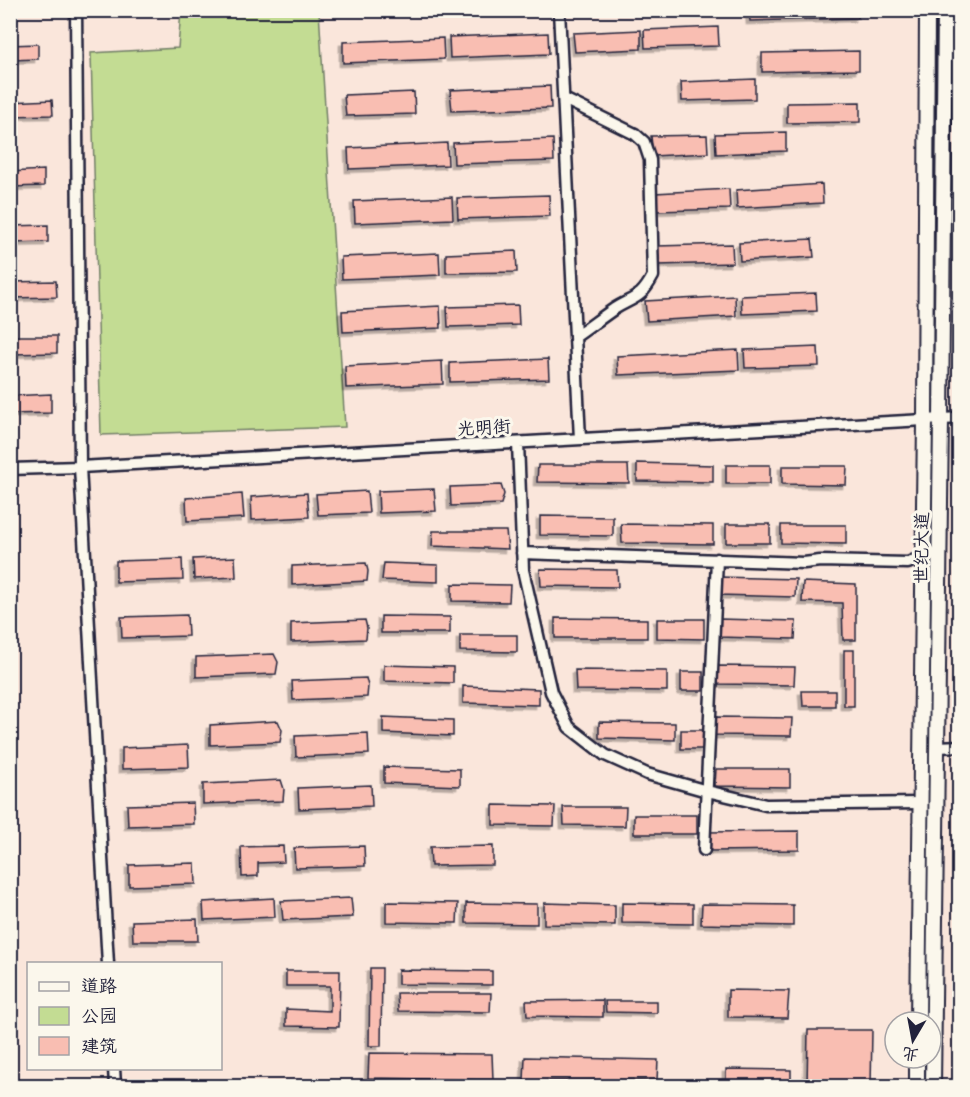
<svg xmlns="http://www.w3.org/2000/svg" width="970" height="1097" viewBox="0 0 970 1097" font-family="'Architects Daughter','LXGW WenKai TC',sans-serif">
  <defs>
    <filter id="shadow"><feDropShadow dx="-3.5" dy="3.5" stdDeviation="0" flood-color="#0004"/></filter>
  </defs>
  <rect width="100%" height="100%" fill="#fae6db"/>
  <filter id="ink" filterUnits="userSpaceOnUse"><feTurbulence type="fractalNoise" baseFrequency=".0167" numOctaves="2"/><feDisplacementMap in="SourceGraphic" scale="12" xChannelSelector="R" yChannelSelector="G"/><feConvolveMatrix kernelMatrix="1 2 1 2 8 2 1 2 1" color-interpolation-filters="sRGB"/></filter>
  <g filter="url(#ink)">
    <path fill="#c3dc93" stroke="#727f67" stroke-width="1.5" d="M181 11H319L345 427 101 435 91 53 178 48Z"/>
    <path fill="#f9beb2" stroke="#22223b" stroke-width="1.5" filter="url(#shadow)" d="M749 10H858V18L750 21Z
      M718 27 719 46 645 48 644 30Z
      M641 30V49L575 52 573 33Z
      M548 33 549 54 450 58 449 37Z
      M443 38 444 59 343 63V42Z
      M38 44V59L10 60V45Z
      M859 51V70L762 72V53Z
      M755 79V99L682 101 681 82Z
      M550 86 551 108 452 111 450 90Z
      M414 92 415 114 346 116 344 95Z
      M52 100 53 115 10 116V102Z
      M860 102V122L787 123V103Z
      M786 132V151L716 154 715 134Z
      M707 135 708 153 653 156 651 136Z
      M553 139 554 161 454 164 453 143Z
      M447 143 448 165 349 169 348 148Z
      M44 170V186L10 187V172Z
      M822 184 823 203 737 208 736 190Z
      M729 189 730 209 656 211 655 193Z
      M549 195 550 216 458 219 457 198Z
      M452 197 453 219 355 223 354 201Z
      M48 225V242L10 243V226Z
      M812 239 814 257 740 261 739 243Z
      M732 244 733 263 658 265 657 246Z
      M516 251 517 272 446 273V254Z
      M439 253 440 275 342 279 341 257Z
      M56 281 57 297 10 298V282Z
      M816 293 817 311 742 314 741 296Z
      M735 296 736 316 647 321 645 301Z
      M518 305 519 325 448 327 447 307Z
      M440 306 441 328 343 332 342 311Z
      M10 336H57V353L10 354Z
      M818 347 819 366 745 368 744 350Z
      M738 350 739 370 618 375 617 356Z
      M548 359 549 379 450 382V363Z
      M442 361 443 384 346 388 345 366Z
      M51 394V413L10 414V396Z
      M637 463 713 465V482L637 481Z
      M538 465H628L629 483 537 482Z
      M726 465H770V484H726Z
      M782 466H847L846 485 782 484Z
      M501 485 504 494 501 504 451 506 450 487Z
      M434 489 436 511 379 513 378 491Z
      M367 491 369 513 318 515 316 494Z
      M307 493 309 517 252 520 251 497Z
      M242 494 244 518 187 521 186 498Z
      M540 516 613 517V536L540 535Z
      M621 524 713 525V544L622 543Z
      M726 524H770V543H726Z
      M781 525H846V544L781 543Z
      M433 531H506L508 549 432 546Z
      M235 557 236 577 194 579 193 559Z
      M182 559 183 580 116 582V561Z
      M366 563 368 571 367 581 292 585V566Z
      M384 563 438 565V582L382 580Z
      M540 569 617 570 618 587 541 586Z
      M719 577 796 579 795 597 718 595Z
      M803 582 856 584V640H843L842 603 802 602Z
      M452 584 510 585 509 602 452 601Z
      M187 615 188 636 122 638 121 617Z
      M381 616 450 617V633H381Z
      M555 618 647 619V638H555Z
      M657 619H704V639L657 638Z
      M719 619 796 621 795 639 718 637Z
      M365 620 367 628 366 639 291 642V623Z
      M460 635H517V652L460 651Z
      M844 650H854V706H844Z
      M274 654 278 662 276 674 196 677V657Z
      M384 665 453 667V683L384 681Z
      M718 666 795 667 794 685 716 684Z
      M575 670 667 671V691L576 690Z
      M681 672H703V691H681Z
      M366 678 368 686 367 697 293 700 292 681Z
      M463 686 539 689V705L463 703Z
      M802 691H835V706H803Z
      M383 717 453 720V736L383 733Z
      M715 717 792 718 791 736 714 735Z
      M278 721 282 730 280 742 210 745V725Z
      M599 722 675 723V740L599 738Z
      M681 730H703V749H681Z
      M368 733 369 754 296 757 295 736Z
      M188 745 189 767 122 769V748Z
      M384 767 460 769V786L384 783Z
      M716 769H790V787L715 786Z
      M281 780 284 789 283 801 203 804V784Z
      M371 785 372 806 299 809 298 788Z
      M193 803 194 824 128 826 127 805Z
      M493 805 555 806 554 826 493 825Z
      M563 807H626L625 826 564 825Z
      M634 815H697V834H634Z
      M799 831V850L707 851 706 832Z
      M283 846 284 862 258 863V876L242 877 241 847Z
      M364 846 365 866 295 868 294 848Z
      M493 846V865L431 866 430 847Z
      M195 863 196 884 129 886V865Z
      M274 898 275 917 204 920 203 902Z
      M351 898 353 917 283 920 281 901Z
      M386 902 458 903 457 923 386 922Z
      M466 903 537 904V924L466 923Z
      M544 903 615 905V925L544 924Z
      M622 903 693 904V924L622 923Z
      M702 904 793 905V926L701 924Z
      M197 919 198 941H133L132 921Z
      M370 968H382L381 1046H369Z
      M398 970 492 971V985L398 984Z
      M286 971H340L339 1027 286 1026V1009L330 1011V986H286Z
      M728 990 789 991 787 1018 728 1017Z
      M397 993H491L490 1012 398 1011Z
      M603 1000V1017L527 1016 526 1001Z
      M605 1001H657V1013L606 1012Z
      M808 1030H872L871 1086H807Z
      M956 1033H960V1075H958Z
      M369 1053 492 1054 493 1080 368 1078Z
      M525 1057 658 1060 657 1080 524 1081Z
      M726 1069 791 1070V1083L726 1082Z"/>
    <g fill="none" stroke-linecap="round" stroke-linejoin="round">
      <defs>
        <path id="minor" d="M76 10 80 467 108 964
          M559 10 580 439
          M564 99 635 134 644 142 650 160 653 276C640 300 635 296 614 309 601 318 588 328 575 337
          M518 443 523 570 551 692 569 727 605 755 647 774 707 791 766 805 920 803
          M10 469 80 467 960 418
          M522 553 804 563 820 561 908 563 923 556 940 553
          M938 747 960 746
          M704 850 717 559
          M114 1068 115 1086"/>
        <path id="major" d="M918 1022 925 420 927 10
          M917 1086V1058
          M933 1086 941 419 945 10"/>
      </defs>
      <use href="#minor" stroke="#22223b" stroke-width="15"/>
      <use href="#major" stroke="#22223b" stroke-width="18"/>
      <use href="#minor" stroke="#fbf7ec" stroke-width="10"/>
      <use href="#major" stroke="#fbf7ec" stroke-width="14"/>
    </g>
  </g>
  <g text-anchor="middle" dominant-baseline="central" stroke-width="6" stroke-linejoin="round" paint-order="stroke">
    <g font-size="18" fill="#22223b" stroke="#fbf7ec">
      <text transform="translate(484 428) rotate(-3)">光明街</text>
      <text transform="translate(922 548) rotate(-89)">世纪大道</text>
    </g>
  </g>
  <rect width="970" height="1097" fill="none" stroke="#fbf7ec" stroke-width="36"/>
  <rect x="18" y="18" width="934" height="1061" fill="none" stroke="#22223b" stroke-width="2" filter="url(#ink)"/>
  <rect x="27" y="962" width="195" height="108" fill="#fbf7ec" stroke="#a4a2a5" stroke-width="1.5"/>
  <rect x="39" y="982" width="30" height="9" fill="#fbf7ec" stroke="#a4a2a5" stroke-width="1.5"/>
  <text x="81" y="992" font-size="18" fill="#22223b">道路</text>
  <rect x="39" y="1007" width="30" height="18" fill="#c3dc93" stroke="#a4a2a5" stroke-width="1.5"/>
  <text x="81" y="1022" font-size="18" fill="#22223b">公园</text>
  <rect x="39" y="1037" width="30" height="18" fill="#f9beb2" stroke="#a4a2a5" stroke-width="1.5"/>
  <text x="81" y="1052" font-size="18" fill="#22223b">建筑</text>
  <g transform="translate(913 1040) rotate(190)"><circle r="28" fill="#fbf7ec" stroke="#a4a2a5" stroke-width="1.5"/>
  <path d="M0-4.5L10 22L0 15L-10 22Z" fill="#22223b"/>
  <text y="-9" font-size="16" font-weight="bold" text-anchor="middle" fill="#22223b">北</text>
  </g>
</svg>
